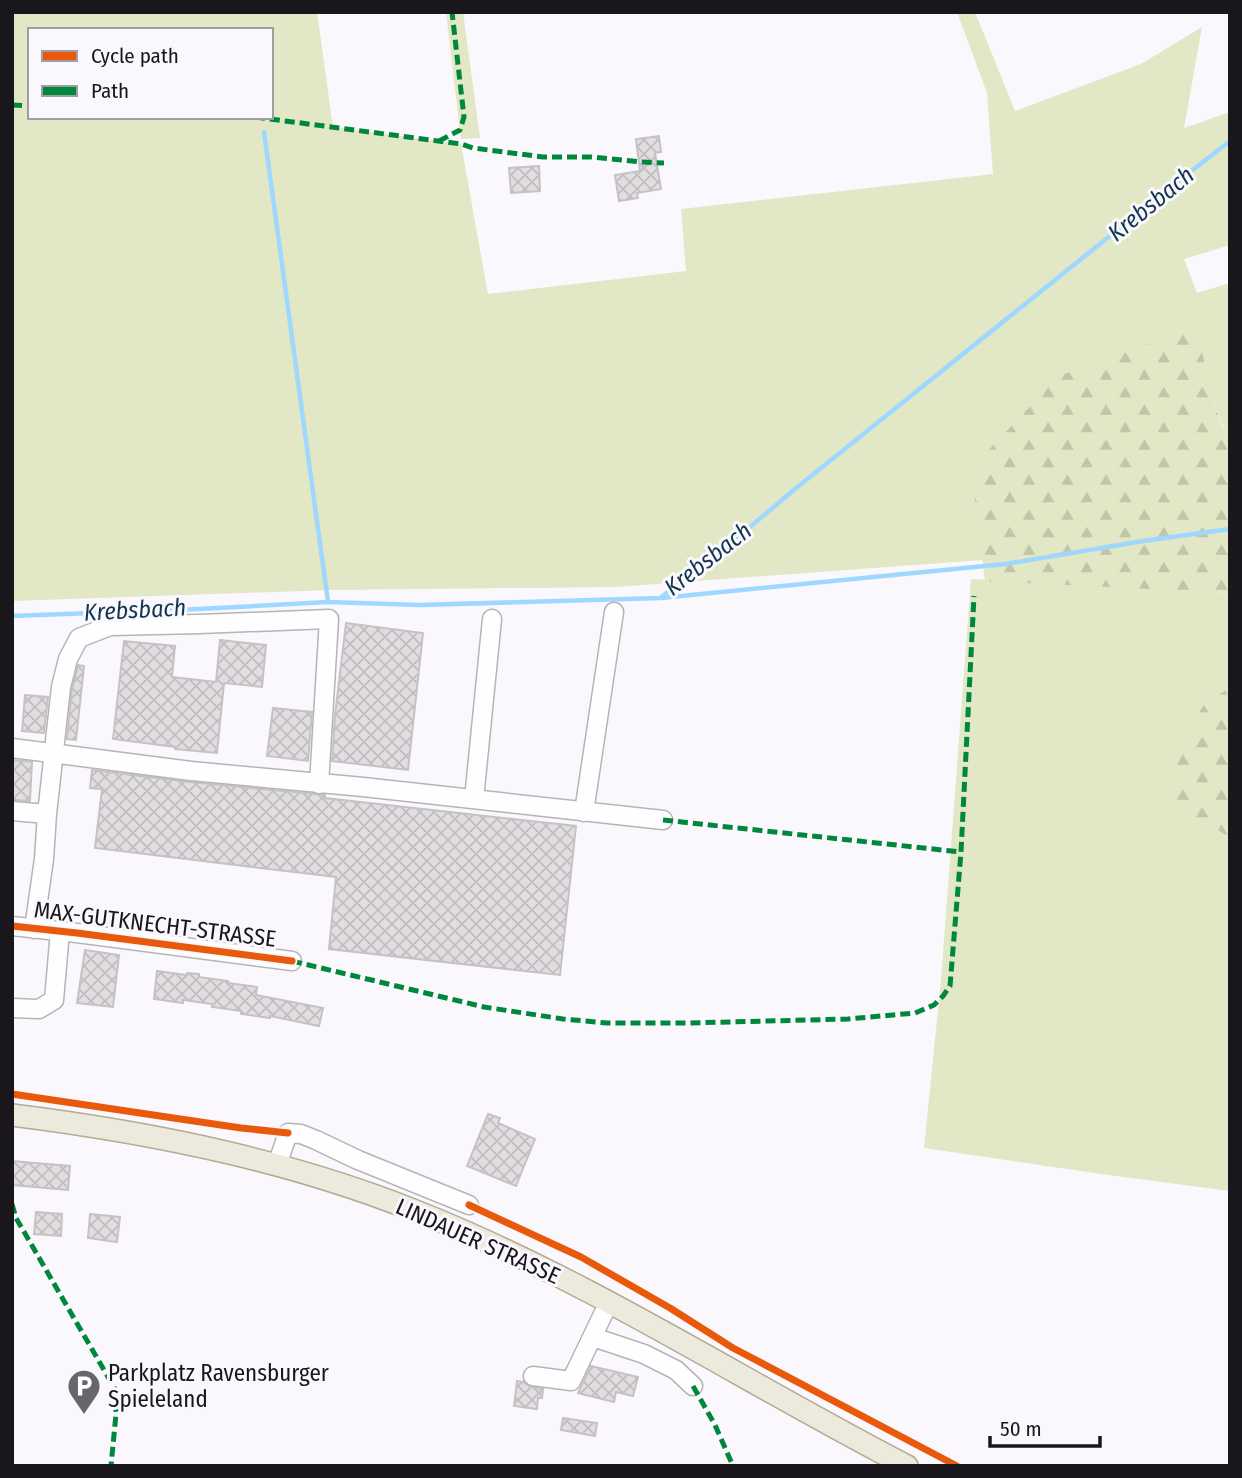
<svg xmlns="http://www.w3.org/2000/svg" width="1242" height="1478" viewBox="0 0 1242 1478" font-family="'Fira Sans Condensed',sans-serif">
  <defs>
    <pattern id="forest-firs" width="22" height="20" patternUnits="userSpaceOnUse" patternTransform="scale(1.75)"><rect width="22" height="20" fill="#e2e7c5"/><path d="M5 1l3.5 6h-7zM16 11l3.5 6h-7z" fill="#c1c5a9"/></pattern>
    <pattern id="building-cross-hatch" width="8" height="8" patternUnits="userSpaceOnUse" patternTransform="scale(1.75)"><rect width="8" height="8" fill="#e1dde0"/><path d="M0 0l8 8M0 8l8-8" fill="none" stroke="#c0bdc0"/></pattern>
  </defs>
  <rect width="100%" height="100%" fill="#faf8fd"/>
  <path fill="#e2e7c5" fill-rule="evenodd" d="M12 12H317L333 127 461 144 488 294 686 271 681 209 993 174 987 93 957 12H975L1015 111 1141 64 1202 27 1184 128 1230 112V245L1184 259 1197 293 1230 283V436C1211 410 1208 377 1201 347L974 494 983 560 615 587 331 590 12 601ZM30 30H271V117H30Z
    M446 12H463L480 138 461 139Z
    M971 579 1230 593V687L1203 706 1167 802 1230 837V1191L1101 1174 924 1148 941 980Z"/>
  <path fill="url(#forest-firs)" d="M1184 332 1201 347 1214 405 1223 427 1230 436V593L985 581 974 494 982 457 1059 376Z
    M1230 687V837L1167 803 1178 747 1203 706Z"/>
  <g fill="none" stroke-linecap="round" stroke-linejoin="round">
    <path stroke="#9ed8fe" stroke-width="4.5" d="M264 132 328 602
      M661 598 1005 564 1143 541 1230 529
      M12 616 199 609 328 602 420 605 660 598 712 559 795 489 1167 190 1230 141"/>
  </g>
  <path fill="url(#building-cross-hatch)" stroke="#c5c2c4" stroke-width="2" d="M659 136 661 152 655 153 661 189 637 193 638 198 619 201 615 175 640 171 636 139Z
    M539 166 540 191 511 193 509 168Z
    M346 623 423 633 408 770 332 761 335 715Z
    M220 640 266 645 262 687 224 683 217 753 175 749V747L113 739 124 641 175 646 172 677 216 682Z
    M78 665 84 666 76 740 67 739 72 689Z
    M25 695 48 697 44 733 22 731Z
    M273 708 312 712 308 761 267 756Z
    M12 760 32 762 30 801 12 800Z
    M92 770 190 782 325 795V798L576 826 560 975 329 949 336 877 95 848 102 789 90 788Z
    M85 950 119 955 113 1007 77 1003Z
    M157 971 187 975V973L199 974V977L228 981V983L257 987 256 995 323 1008 319 1026 270 1016V1018L241 1014V1011L212 1007V1004L183 1000V1003L154 999Z
    M488 1114 500 1118 498 1123 535 1139 516 1186 467 1166Z
    M12 1161 70 1166 68 1190 12 1185Z
    M36 1212 62 1214 61 1236 34 1234Z
    M90 1214 120 1217 117 1242 88 1238Z
    M591 1366 638 1377 633 1396 616 1392 614 1402 578 1393Z
    M517 1381 523 1382 531 1387 543 1389 542 1398H538L537 1409 514 1406Z
    M563 1418 597 1423 595 1436 561 1430Z"/>
  <g fill="none" stroke-linecap="round" stroke-linejoin="round">
    <defs>
      <path id="minor" d="M12 748 191 771 363 787 663 820
        M474 799 492 619
        M12 811 47 814
        M584 812 614 612
        M12 926 77 933 292 961
        M34 929 44 859 47 814 61 687 68 659 79 638 110 626 199 624 329 619 319 784
        M12 1008 39 1009 54 1000 60 931
        M277 1165 288 1133 301 1134 316 1140 358 1160 469 1205
        M593 1337 644 1354 676 1370 693 1386
        M533 1376 571 1381 609 1302"/>
      <path id="major" d="M12 1115C156 1133 299 1162 433 1218 598 1286 748 1384 907 1466"/>
    </defs>
    <use href="#minor" stroke="#b5b4b8" stroke-width="21"/>
    <use href="#major" stroke="#b2ac95" stroke-width="24"/>
    <use href="#minor" stroke="#fefeff" stroke-width="18"/>
    <use href="#major" stroke="#eceadc" stroke-width="21"/>
    <path stroke="#00873e" stroke-width="5" stroke-dasharray="10 5" stroke-linecap="butt" d="M12 105 30 106
      M255 117 461 144 473 148 543 157H591L641 162 664 163
      M439 141 460 130 464 117 452 12
      M663 820 961 852
      M292 961 484 1007 563 1019 607 1023H689L848 1019 915 1013 934 1005 943 996 950 986 961 852 974 596
      M12 1204 16 1218 115 1389 116 1414 111 1466
      M693 1386 715 1425 733 1466"/>
    <defs>
      <path id="cycleway" d="M12 926 77 933 292 961
        M12 1094 241 1128 288 1133
        M469 1205 581 1257 670 1308 733 1348 957 1466"/>
    </defs>
    <use href="#cycleway" stroke="#faf7fe" stroke-width="11"/>
    <use href="#cycleway" stroke="#e8590c" stroke-width="7"/>
  </g>
  <defs>
    <symbol id="parking-pin" viewBox="-11 -11 22 30"><path d="M0 17L-7.5 6A9.5 9.5 0 1 1 7.5 6Z" fill="#68666a" stroke="#faf7fe"/><path d="M-3.5-5.5H1a3.5 3.5 0 0 1 0 7H-1V5.5H-3.5ZM-1-3.4V-.6H.8a1.4 1.4 0 0 0 0-2.8Z" fill="#fff"/></symbol>
  </defs>
  <g fill-rule="evenodd">
    <use href="#parking-pin" x="65" y="1367" width="38" height="52"/>
  </g>
  <g text-anchor="middle" dominant-baseline="central" stroke-width="6" stroke-linejoin="round" paint-order="stroke">
    <g font-size="23" fill="#19171b" stroke="#faf7fe">
      <text transform="translate(155 924) rotate(7)">MAX-GUTKNECHT-STRASSE</text>
      <text transform="translate(478 1241) rotate(24)">LINDAUER STRASSE</text>
    </g>
    <g font-size="23" fill="#19171b" stroke="#faf7fe" text-anchor="start">
      <text x="108" y="1373">Parkplatz Ravensburger<tspan x="108" dy="26">Spieleland</tspan></text>
    </g>
    <g font-size="24" font-style="italic" fill="#12374c" stroke="#faf7fe">
      <text transform="translate(1151 204) rotate(-39)">Krebsbach</text>
      <text transform="translate(708 559) rotate(-38)">Krebsbach</text>
      <text transform="translate(135 610) rotate(-3)">Krebsbach</text>
    </g>
  </g>
  <rect width="1242" height="1478" fill="none" stroke="#19171b" stroke-width="28"/>
  <rect x="28" y="28" width="245" height="91" fill="#faf7fe" stroke="#a09da3" stroke-width="2"/>
  <rect x="42" y="51" width="35" height="10" fill="#e8590c" stroke="#a09da3" stroke-width="2"/>
  <text x="91" y="63" font-size="21" fill="#19171b">Cycle path</text>
  <rect x="42" y="86" width="35" height="10" fill="#00873e" stroke="#a09da3" stroke-width="2"/>
  <text x="91" y="98" font-size="21" fill="#19171b">Path</text>
  <path d="M990 1436v10h110v-10" fill="none" stroke="#19171b" stroke-width="3.5"/>
  <text x="1000" y="1436" font-size="21" fill="#19171b" stroke="#faf7fe" stroke-width="5" paint-order="stroke">50 m</text>
</svg>
